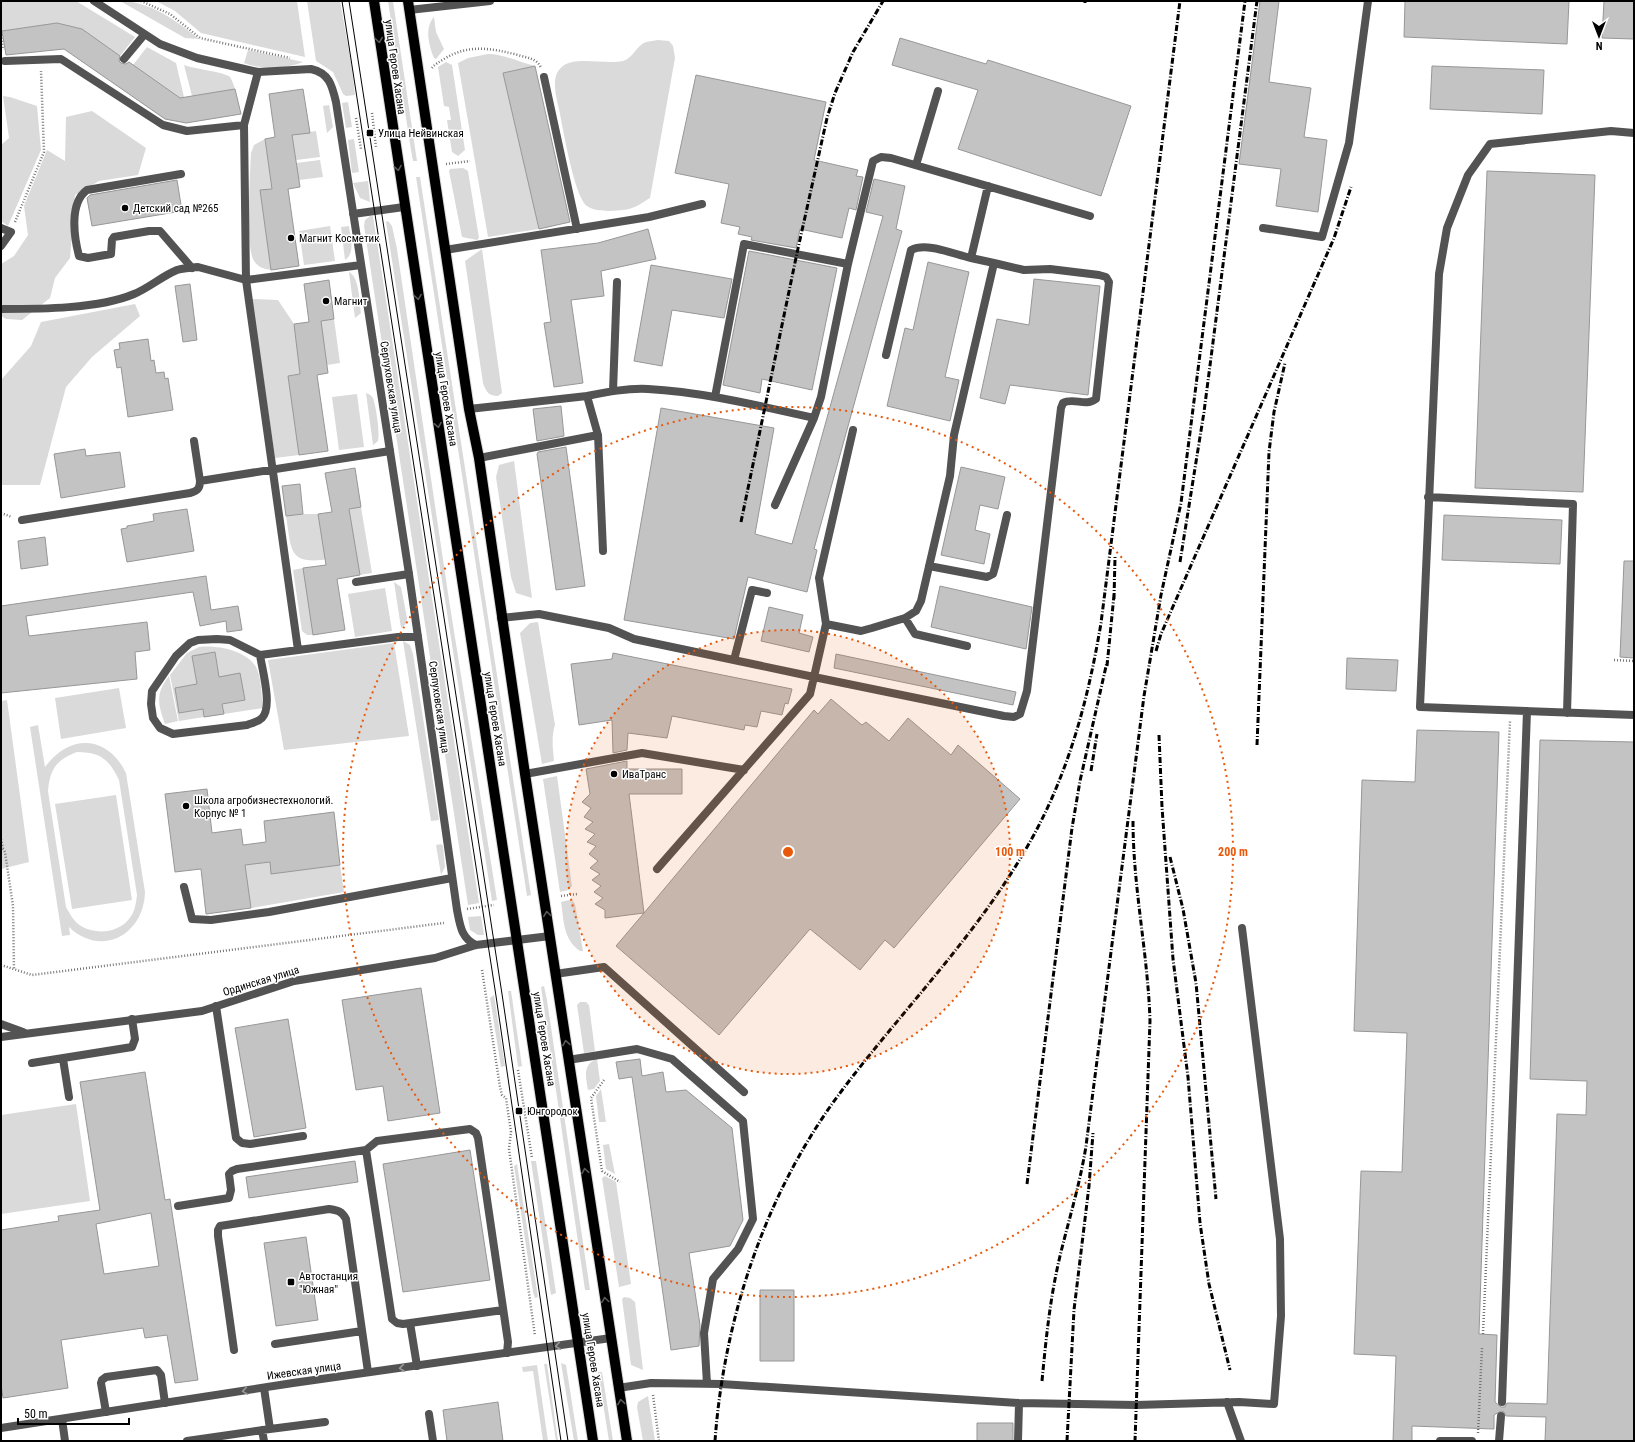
<svg xmlns="http://www.w3.org/2000/svg" width="1635" height="1442" viewBox="0 0 1635 1442" font-family="'Roboto Condensed',sans-serif">
  <rect width="100%" height="100%" fill="#fff"/>
  <path fill="#dadada" fill-rule="evenodd" d="M1 1H76L135 37 120 56 82 29 57 23 2 31Z
    M120 1C151 1 176 21 199 39L185 38Z
    M156 1H297L305 57 201 33 175 11Z
    M307 1H340L352 68 355 95 346 96 343 94 333 72 316 61Z
    M388 1H393L417 161H413L411 150Z
    M434 17 436 32 444 49 436 59 434 58C429 46 424 28 434 17Z
    M658 40 669 41 673 46 675 58 650 198C643 202 637 207 629 209 618 211 596 213 587 206 574 196 563 128 559 109 556 96 550 75 563 66 576 56 607 65 623 61 632 59 637 45 646 42 650 41 654 41 658 40Z
    M147 47 176 63 184 97 180 98 133 65Z
    M248 50 303 62C286 69 262 70 244 63Z
    M488 54C503 54 519 62 535 66L503 73 539 229 488 237 458 63 468 58Z
    M446 62 452 65 465 150 458 156 452 152 447 120H451L449 107 444 106 438 67Z
    M184 65C194 69 225 72 230 77 232 80 234 86 235 89L192 96Z
    M3 96 10 97 37 106 41 150 8 226 1 221V145L9 138Z
    M348 102 352 127 346 128 342 103Z
    M329 105 333 127 327 133 323 106Z
    M92 111 146 148 138 175 99 181 75 195 70 258 55 278 50 298 22 320 6 319 1 316V264L14 256 28 235 24 206 47 150 65 161 66 117Z
    M316 131 320 157 296 160 292 135Z
    M265 139 272 189 260 191 271 270C263 269 257 267 253 259 246 244 250 173 251 153L254 145Z
    M354 139 359 172 352 173 348 140Z
    M320 160 323 177 299 180 296 163Z
    M463 168 468 171 479 238 477 240 462 237 449 171 450 169Z
    M416 177H420L531 895 527 896Z
    M368 181 370 202 360 198 353 183Z
    M370 216H373L479 903 468 905 364 226 365 220Z
    M388 221 392 226 397 249 449 600 497 900 492 901 386 222Z
    M330 226 335 261 304 265 299 231Z
    M349 226C350 236 356 253 345 260L341 227Z
    M482 249 502 393 498 396C489 396 486 392 483 383L465 261Z
    M349 272C360 278 359 302 361 313L355 318Z
    M252 299 278 300 294 324 300 374 288 376 299 455 275 458Z
    M135 304 140 316 92 357 66 387 40 485H1V380L31 346 41 322Z
    M334 319 340 363 327 365 321 321Z
    M366 393C369 394 371 395 373 398 376 407 380 432 378 441L373 445Z
    M357 394 364 447 339 450 332 397Z
    M514 461 532 598 516 593 511 577 496 477 499 465Z
    M361 507 372 573 359 575 349 509Z
    M303 514H318L324 552 329 551 330 559C288 565 292 552 286 516Z
    M303 568 313 635H307L302 631 293 570Z
    M394 582 401 587 407 618 406 624 401 628Z
    M385 588 392 631 355 637 348 594Z
    M538 622 555 725C551 737 553 749 554 761L542 764 520 633 530 623Z
    M403 641 410 645 413 654 439 820 431 821Z
    M394 643 409 736 284 750 268 660Z
    M199 647C216 645 246 650 256 667 262 679 261 695 263 708L224 714 215 652 192 656 197 684 175 688 179 713 203 709 204 717 179 721 170 675 187 653Z
    M169 676 178 721 165 724C158 704 155 694 169 676Z
    M119 688 126 728 61 739 55 698Z
    M7 700 29 862 1 869V701Z
    M38 725 45 767C69 734 107 734 126 773L145 892C144 935 101 958 69 927L70 935 62 936 30 727ZM77 752C100 752 109 759 119 780L137 895C136 903 135 912 129 919 118 933 96 935 81 926 74 922 70 914 66 907L48 791C50 769 56 760 77 752Z
    M557 776 572 886 569 890 560 892 543 779Z
    M116 795 132 900 72 909 55 804Z
    M441 844 443 846 445 867 441 875 436 845Z
    M270 862 271 874 340 865 344 892 251 908 245 865Z
    M569 900 573 901 575 904 583 951H580C563 939 564 921 561 902Z
    M481 916 484 935H478L470 930 468 917Z
    M544 986 547 1000 590 1290H585L541 987Z
    M508 991H511L522 1066 518 1067Z
    M494 995 505 1066 501 1067 490 998Z
    M580 1002H586L589 1005 595 1051 584 1053 577 1005Z
    M597 1059 600 1081 594 1089 588 1090C586 1078 582 1064 597 1059Z
    M601 1089 606 1122H599L596 1096Z
    M76 1104 90 1201 1 1214V1115Z
    M609 1144 615 1174 606 1169 603 1145Z
    M531 1161H536L556 1293 551 1295Z
    M517 1164 538 1297 535 1298 533 1292 514 1166Z
    M605 1176 616 1182 631 1284 619 1287 602 1178Z
    M624 1297 630 1298 635 1302 643 1370 631 1365 622 1299Z
    M561 1363 566 1365 578 1441H574Z
    M544 1364H547L558 1441H556Z
    M537 1365 548 1441H543L533 1371 523 1372 522 1367Z
    M598 1372H602L613 1441H609Z
    M648 1396 655 1441H643L637 1407 638 1402Z"/>
  <path fill="#c3c3c3" stroke="#979797" fill-rule="evenodd" d="M1260 1H1279L1269 82 1311 88 1304 137 1327 140 1318 212 1276 206 1281 169 1239 164Z
    M1405 1H1569L1567 44 1404 37Z
    M1604 1H1634V39L1602 38Z
    M57 23 82 29 120 56 119 61 121 63 126 64 129 62 180 98 235 89 241 114 186 123 165 119 64 49 6 55 2 31Z
    M900 38 986 64 988 60 1131 106 1101 196 958 149 978 90 892 65Z
    M535 66 570 222 539 229 503 73Z
    M1432 66 1544 70 1542 114 1430 109Z
    M696 75 826 102 814 160 858 170 856 176 863 177 856 210 849 208 842 238 800 229 796 248 751 240 752 237 738 234 740 227 721 223 729 184 675 173Z
    M303 89 310 133 292 135 300 187 288 189 299 266 271 270 260 190 272 189 265 139 275 137 269 94Z
    M1487 171 1595 175 1583 492 1475 488Z
    M874 179 905 186 896 229 902 231 814 549 817 550 807 592 748 577 734 639 624 620 661 408 774 428 755 534 792 544 883 216 866 212Z
    M177 180 182 211 92 226 87 198 90 195Z
    M648 229 656 259 601 271 604 296 571 300 583 383 554 387 544 323 551 322 541 250 598 243Z
    M749 251 837 268 812 390 762 379 760 393 723 385Z
    M928 262 969 272 945 377 959 380 950 421 887 406 905 328 913 330Z
    M651 265 732 279 724 318 672 310 662 366 634 361Z
    M1034 279 1100 286 1088 395 1010 385 1005 404 980 398 997 319 1029 325Z
    M329 280 334 319 321 321 328 373 317 375 328 451 299 455 288 376 300 374 294 324 309 322 304 284Z
    M190 284 197 340 183 342 175 286Z
    M148 339 151 361 154 360 156 373 164 372 165 379 168 378 173 410 128 417 121 367 117 368 114 350 120 349 119 343Z
    M561 406 564 436 537 441 533 409Z
    M566 447 585 586 556 590 537 454 538 452Z
    M85 449 86 456 120 452 125 487 61 498 54 454Z
    M961 467 1005 477 998 509 980 505 975 530 990 534 984 564 941 555Z
    M355 468 361 507 349 509 360 575 337 579 345 630 313 635 303 568 326 565 318 514 332 512 325 473Z
    M300 484 303 514 286 516 282 486Z
    M187 509 194 551 127 562 121 529 127 528V526L154 521 153 514Z
    M1444 515 1562 520 1560 564 1442 560Z
    M45 537 48 565 21 569 18 541Z
    M1624 561H1634V658L1620 657Z
    M206 576 211 610 238 606 242 630 227 632 226 621 200 626 193 592 26 616 29 636 147 622 150 650 135 652 137 679 1 693V606Z
    M940 586 1032 607 1026 649 931 627Z
    M769 607 803 615 799 633 813 637 809 652 761 641Z
    M215 652 219 677 240 673 245 700 222 704 224 714 204 717 203 709 179 713 175 688 197 684 192 656Z
    M613 653 792 689 788 704 785 703 782 715 761 711 757 727 745 725 744 730 672 716 667 738 628 733 627 750 613 753 612 720 579 725 571 664 612 659Z
    M836 654 1016 692 1013 705 834 668Z
    M1347 658 1398 660 1396 691 1346 689Z
    M831 699 862 725 866 722 889 741 908 718 951 755 958 745 1020 799 894 948 885 940 860 970 810 929 719 1035 616 946 644 913 605 918V910L595 904 603 898 594 892 601 886 592 880 600 874 590 868 598 861 589 854 596 846 587 842 595 834 585 829 593 822 584 817 591 808 582 802 590 794 586 769 627 761V769H682V794H629L644 913 814 710 818 714Z
    M1417 730 1499 732 1479 1334 1497 1335 1495 1402 1501 1407H1505L1507 1403 1547 1404 1557 1114 1586 1115 1587 1081 1530 1079 1540 740 1634 742V1441H1545L1546 1417 1506 1416 1504 1412 1501 1411 1494 1415V1429L1412 1426V1441H1393L1396 1356 1354 1354 1361 1171 1402 1172 1407 1033 1354 1031 1362 780 1415 782Z
    M207 789 212 833 241 829 243 845 266 842 264 821 334 812 340 865 271 874 270 862 245 865 251 908 206 914 201 869 175 872 165 794Z
    M421 988 440 1113 388 1121 383 1086 356 1090 342 1000Z
    M288 1019 306 1128 254 1137 235 1028Z
    M640 1059 642 1076 663 1072 666 1092 686 1090 732 1128 743 1220 730 1246 689 1253 700 1325 699 1346 671 1350 632 1077 619 1079 616 1062Z
    M145 1072 165 1200 170 1199 198 1380 175 1383 167 1335 145 1338 143 1328 61 1340 68 1388 3 1398 1 1385V1230L59 1221 58 1216 100 1210 80 1082ZM151 1213 159 1266 104 1274 96 1224Z
    M470 1150 490 1280 403 1292 383 1164Z
    M355 1161 358 1182 249 1198 246 1177Z
    M306 1237 318 1320 276 1326 264 1243Z
    M760 1290H794V1361H760Z
    M498 1402 503 1441H447L443 1410Z
    M977 1423H1013V1441H977Z"/>
  <g fill="none" stroke-linecap="round" stroke-linejoin="round">
    <defs>
      <path id="primary" d="M374 1 593 1441
        M408 1 469 409 479 458 525 774 627 1441"/>
    </defs>
    <use href="#primary" stroke="#dbdbdb" stroke-width="12"/>
    <path stroke="#757575" stroke-width="2.5" stroke-dasharray="1 2" stroke-linecap="butt" d="M141 1 170 14 200 38 290 58
      M1 35 3 50
      M432 68C434 65 439 62 444 59 468 44 491 48 518 55 527 58 537 58 541 68
      M372 113 376 147
      M356 118 361 149
      M446 164 470 161
      M15 222 44 152 41 71
      M1 513 12 517
      M1614 660 1634 661
      M1 839 3 848
      M1 846 5 852 13 906 14 969
      M561 896 577 894
      M467 909 494 905
      M1 965 32 975 444 923
      M482 970 500 1087 502 1095 506 1098 511 1132 509 1149 535 1336
      M518 1070 532 1158
      M604 1080 591 1098 602 1171 620 1182
      M1483 1334 1510 721
      M653 1395 659 1441
      M1478 1433 1482 1348"/>
    <path stroke="#535353" stroke-width="8" d="M409 10 490 1
      M124 59 144 35
      M5 61 61 59 163 125 187 131 244 125 258 72
      M544 77 577 229
      M244 125 246 280 298 650
      M1634 133 1611 131 1490 144 1468 175 1447 228 1439 274 1420 707 1634 715
      M916 165 938 91
      M181 174 87 190C69 203 74 237 79 256L88 258 111 254 112 240 114 237 149 231H160L192 268
      M1 228 11 232 1 246
      M1263 228 1322 237 1349 143 1368 1
      M445 250 649 217 702 204
      M886 355 911 250C927 242 953 254 971 258
      M613 391 617 282
      M587 396C607 392 627 388 648 389 704 392 759 406 814 418L775 505
      M715 397 744 244 848 264
      M469 409 587 396 598 435 603 551
      M814 418 821 397 848 264 873 161 881 157 891 158 1090 216
      M194 441 200 481
      M479 458 598 435
      M1428 497 1573 504 1567 713
      M22 520 190 493C198 491 200 488 200 481L390 451
      M929 566 987 577 993 574 995 567 1007 515
      M356 582 409 574
      M501 618 539 614 609 628 634 639 814 677 826 624 861 631 872 628 905 618 916 611 921 601 950 476 954 435 994 263 971 258 988 186
      M905 618 915 634 967 646
      M826 624 819 578 853 430
      M260 655C262 669 273 707 262 718 258 722 252 723 247 725L173 734 160 728 153 718 151 704 152 691 176 656 190 643 198 640 217 639 230 640 260 655 398 637H418
      M734 660 752 590 767 593
      M525 774 642 753 744 770
      M657 869 810 694 814 677 1004 716 1014 717 1020 714 1027 691 1061 408 1063 403C1073 397 1086 407 1096 399L1109 282 1106 277 1099 275 1050 269 1024 270 994 263
      M184 887 192 919 211 920 269 912 452 878
      M555 974 604 967 744 1092
      M216 1006 236 1138 242 1143 250 1144 303 1136
      M63 1059 69 1097
      M568 1060 637 1049 672 1059 743 1121 753 1219 738 1249 713 1279 704 1333 707 1384
      M32 1063 132 1047 135 1039 132 1019
      M366 1150 392 1319 397 1323 403 1324 503 1310
      M178 1206 229 1198 231 1190 229 1174 232 1171 237 1169 366 1150 377 1141 470 1129 476 1133 478 1138 508 1342 507 1353
      M410 1323 417 1366
      M275 1344 362 1331
      M234 1350 218 1236V1230L220 1226 329 1209C337 1210 342 1211 346 1219L368 1372
      M264 1388 270 1429 325 1422
      M618 1388 651 1383 721 1384 1019 1403 1136 1405 1239 1402 1274 1404 1281 1316 1280 1239 1242 928
      M1227 1402 1241 1441
      M1502 1402 1527 711
      M106 1412 101 1383 102 1380 106 1377 157 1370 161 1375 165 1403
      M429 1414 433 1441
      M62 1419 65 1441
      M262 1430 264 1441
      M187 1441 270 1429
      M1018 1441 1019 1403
      M1440 1441H1472
      M1499 1441 1501 1416"/>
    <path stroke="#535353" stroke-width="8" d="M94 1 160 44 197 58 258 72 311 69C329 73 332 85 336 102L409 574 457 910C460 925 461 938 476 945
      M353 214 404 207
      M1 309C39 309 99 309 134 294 149 288 162 276 177 270 183 268 191 268 198 267L246 280 361 265
      M1 1024 23 1032
      M1 1037 202 1011 294 981 435 958 476 945 550 936"/>
    <path stroke="#535353" stroke-width="8" d="M1 1428 293 1383 611 1338"/>
    <use href="#primary" stroke="#000" stroke-width="10"/>
    <path stroke="#000" stroke-width="1" d="M342 1 496 996 561 1441
      M349 1 502 994 568 1441"/>
    <path stroke="#000" stroke-width="3" stroke-dasharray="6 2 1 2" stroke-linecap="butt" d="M1085 3V1
      M741 522 797 253 827 118 835 93 853 52 883 1
      M1180 562 1204 412 1257 1
      M1114 599 1115 557
      M1156 651 1161 634 1334 238 1351 187
      M1107 666 1114 595
      M1159 735 1162 807 1173 959 1188 1077 1200 1223 1209 1284 1230 1370
      M1257 745 1269 452 1274 412 1285 363
      M1091 771 1097 734
      M1133 821C1133 888 1148 954 1150 1021L1135 1441
      M1170 857 1183 909 1196 983 1216 1199
      M1027 1184 1072 828 1080 781 1107 662
      M1042 1381C1046 1339 1050 1298 1060 1256 1069 1219 1080 1184 1086 1146L1144 696 1161 595 1181 503 1245 1
      M715 1441C724 1316 767 1189 843 1089 908 1003 986 926 1037 829 1071 764 1089 695 1101 623L1180 1
      M1067 1441 1074 1310 1089 1186 1093 1133"/>
  </g>
  <defs><path id="oneway-chevron" d="M-2-3.5L2.5 0L-2 3.5" fill="none" stroke-width="1.6" stroke-linecap="round" stroke-linejoin="round"/></defs>
  <g stroke="#595959">
    <use href="#oneway-chevron" transform="translate(379 40) rotate(82)"/>
    <use href="#oneway-chevron" transform="translate(398 168) rotate(81)"/>
    <use href="#oneway-chevron" transform="translate(418 297) rotate(81)"/>
    <use href="#oneway-chevron" transform="translate(438 425) rotate(81)"/>
    <use href="#oneway-chevron" transform="translate(547 914) rotate(-98)"/>
    <use href="#oneway-chevron" transform="translate(566 1043) rotate(-99)"/>
    <use href="#oneway-chevron" transform="translate(585 1171) rotate(-99)"/>
    <use href="#oneway-chevron" transform="translate(605 1300) rotate(-98)"/>
    <use href="#oneway-chevron" transform="translate(621 1402) rotate(-99)"/>
  </g>
  <g stroke="#989898">
    <use href="#oneway-chevron" transform="translate(558 1346) rotate(172)"/>
    <use href="#oneway-chevron" transform="translate(402 1368) rotate(172)"/>
    <use href="#oneway-chevron" transform="translate(245 1391) rotate(171)"/>
  </g>
  <circle cx="788" cy="852" r="222" fill="#e8590c" fill-opacity=".12"/>
  <g fill="none" stroke="#e8590c" stroke-width="2" stroke-dasharray="2 4">
    <circle cx="788" cy="852" r="222"/>
    <circle cx="788" cy="852" r="445"/>
  </g>
  <g fill="#000" stroke="#fff" stroke-width="1.5">
    <rect x="366" y="129" width="8" height="8" rx="2"/>
    <circle cx="125" cy="208" r="4"/>
    <circle cx="291" cy="238" r="4"/>
    <circle cx="326" cy="301" r="4"/>
    <circle cx="614" cy="774" r="4"/>
    <circle cx="186" cy="806" r="4"/>
    <rect x="515" y="1107" width="8" height="8" rx="2"/>
    <rect x="287" y="1278" width="8" height="8" rx="2"/>
  </g>
  <g text-anchor="middle" dominant-baseline="central" stroke-width="3" stroke-linejoin="round" paint-order="stroke">
    <g font-size="11" fill="#000" stroke="#fff">
      <text transform="translate(395 67) rotate(82)">улица Героев Хасана</text>
      <text transform="translate(391 387) rotate(81)">Серпуховская улица</text>
      <text transform="translate(446 399) rotate(81)">улица Героев Хасана</text>
      <text transform="translate(439 707) rotate(82)">Серпуховская улица</text>
      <text transform="translate(495 719) rotate(81)">улица Героев Хасана</text>
      <text transform="translate(261 981) rotate(-17)">Ординская улица</text>
      <text transform="translate(544 1039) rotate(81)">улица Героев Хасана</text>
      <text transform="translate(593 1360) rotate(81)">улица Героев Хасана</text>
      <text transform="translate(304 1371) rotate(-8)">Ижевская улица</text>
    </g>
    <g font-size="11" fill="#000" stroke="#fff" text-anchor="start">
      <text x="378" y="133">Улица Нейвинская</text>
      <text x="133" y="208">Детский сад №265</text>
      <text x="299" y="238">Магнит Косметик</text>
      <text x="334" y="301">Магнит</text>
      <text x="622" y="774">ИваТранс</text>
      <text x="194" y="800">Школа агробизнестехнологий.<tspan x="194" dy="13">Корпус № 1</tspan></text>
      <text x="527" y="1111">Юнгородок</text>
      <text x="299" y="1276">Автостанция<tspan x="299" dy="13">"Южная"</tspan></text>
    </g>
  </g>
  <circle cx="788" cy="852" r="6" fill="#e8590c" stroke="#fff" stroke-width="2"/>
  <g font-size="12" text-anchor="middle" font-weight="bold" fill="#e8590c" stroke="#fff" stroke-width="3" stroke-linejoin="round" paint-order="stroke">
    <text x="1010" y="856">100 m</text>
    <text x="1233" y="856">200 m</text>
  </g>
  <rect width="1635" height="1442" fill="none" stroke="#000000" stroke-width="4"/>
  <g transform="translate(1599 36) rotate(180)" stroke="#ffffff" stroke-width="3" paint-order="stroke">
  <path d="M0-3L7 15L0 10L-7 15Z" fill="#000000"/>
  <text y="-6" font-size="11" font-weight="bold" text-anchor="middle" fill="#000000">N</text>
  </g>
  <path d="M18 1418v6h111v-6" fill="none" stroke="#000000" stroke-width="2"/>
  <text x="24" y="1418" font-size="12" fill="#000000" stroke="#ffffff" stroke-width="3" paint-order="stroke">50 m</text>
</svg>
